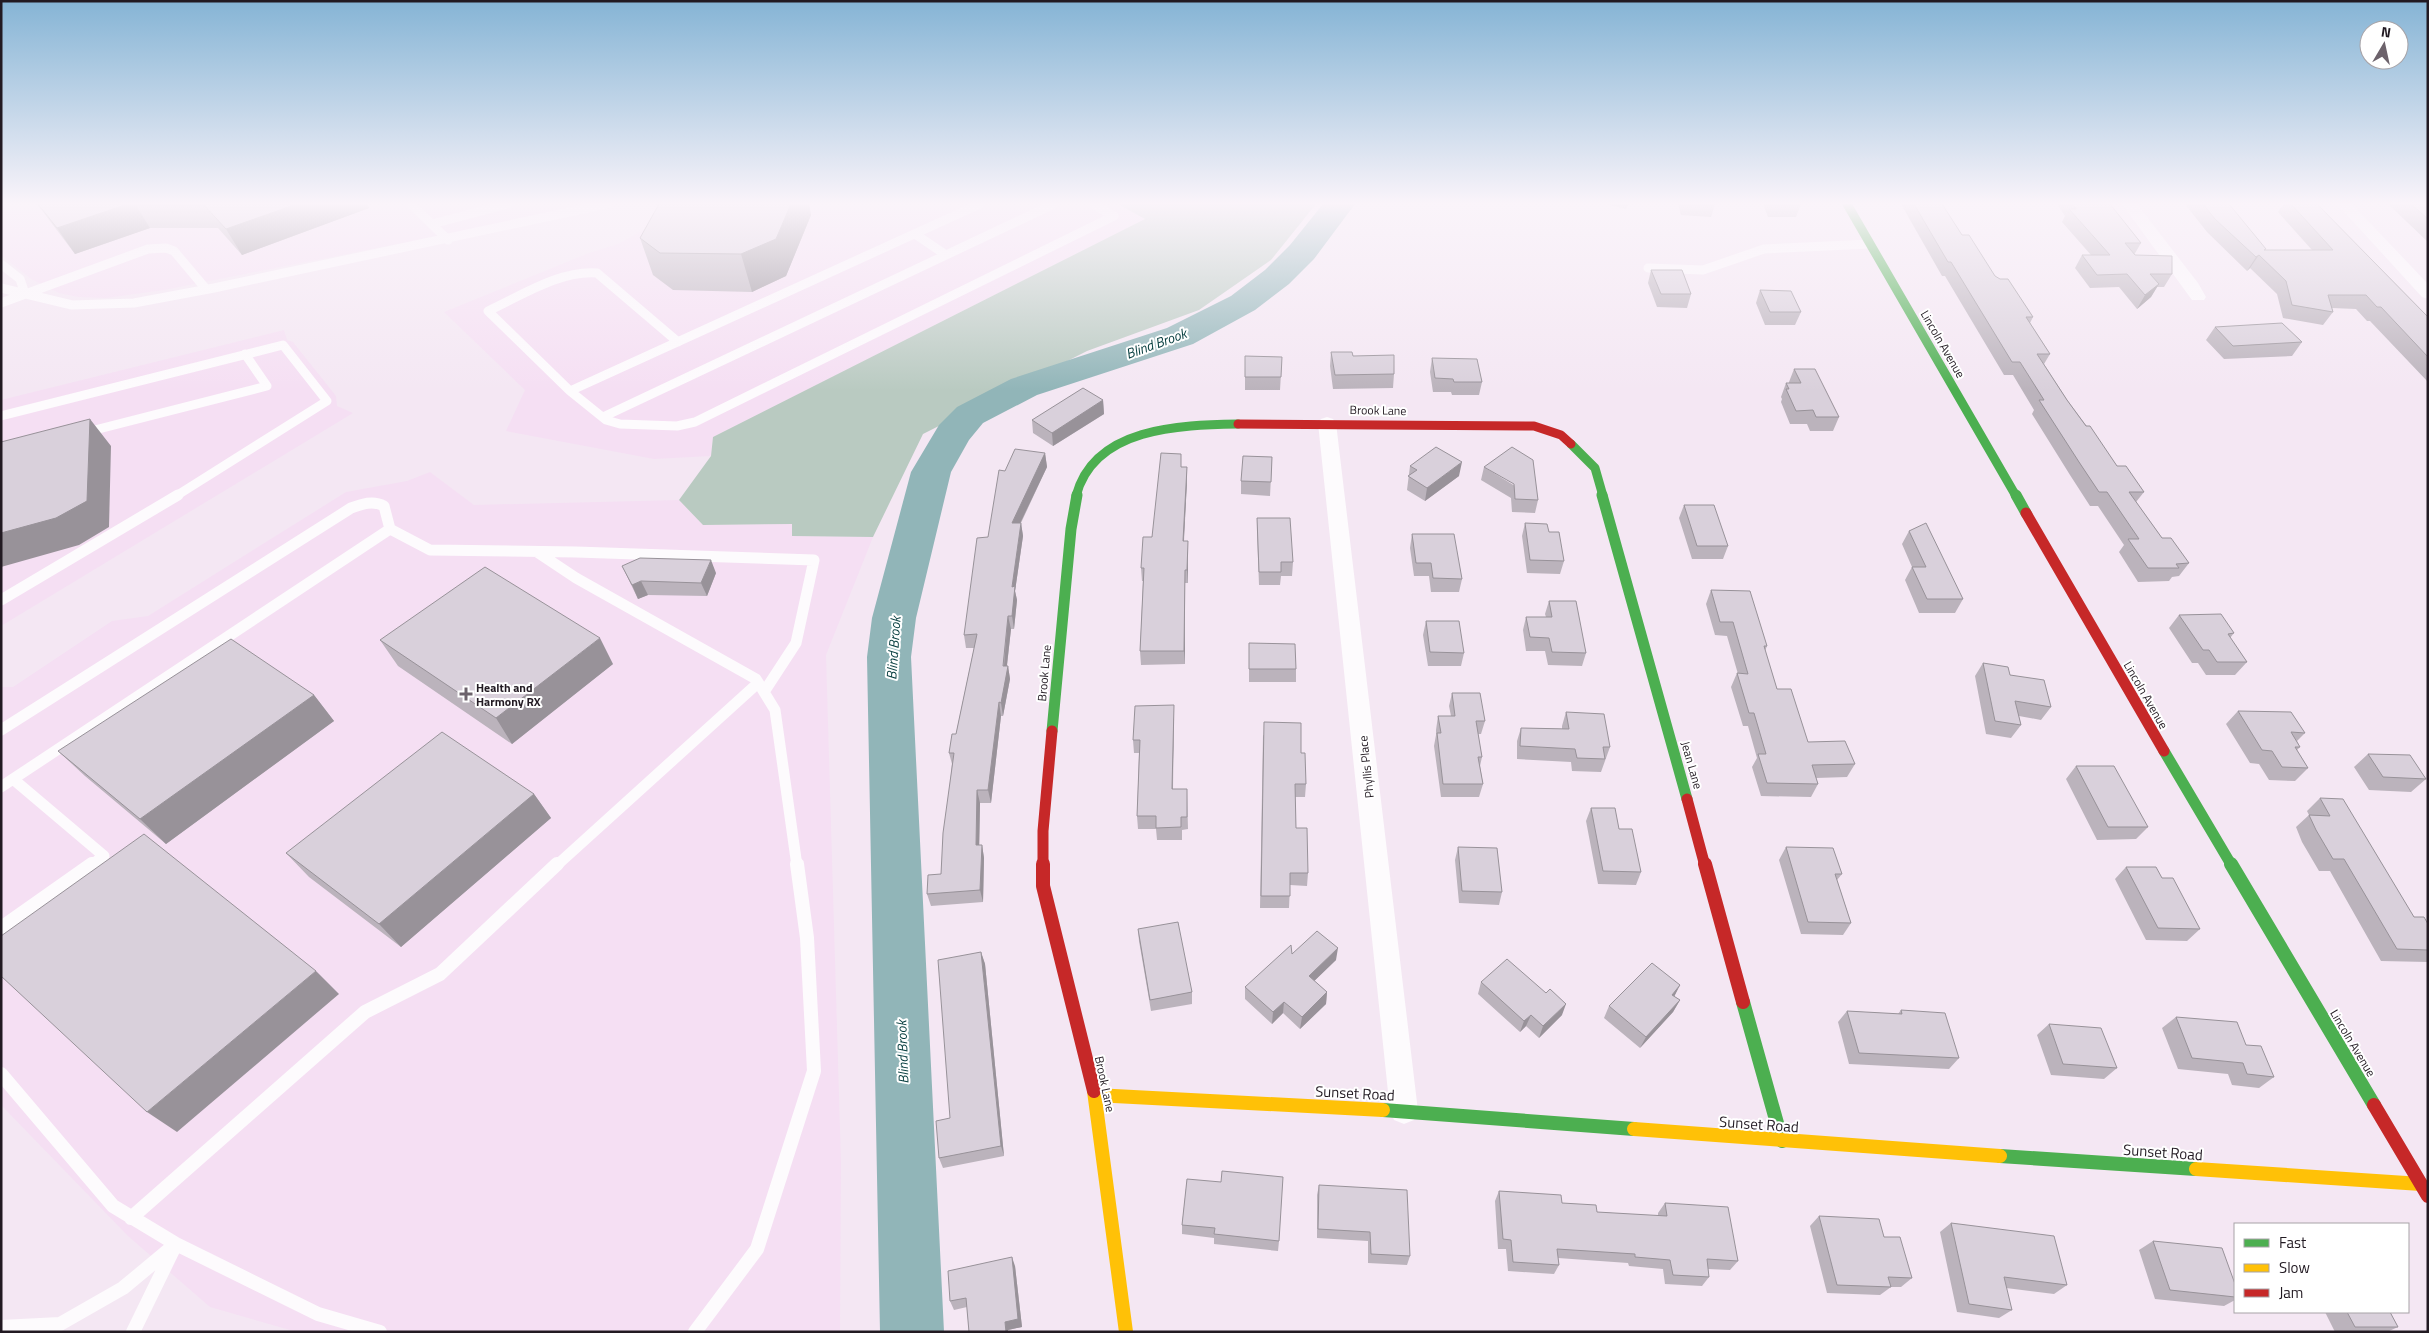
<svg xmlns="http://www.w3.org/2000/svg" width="2429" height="1333" viewBox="0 0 2429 1333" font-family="'Titillium Web',sans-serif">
  <rect width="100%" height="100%" fill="#f4e7f3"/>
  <path fill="#f5dff3" d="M1 204H582L539 216 164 290 106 298 78 297 59 293 31 279 1 255Z
    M708 204H1118L1145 219 713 437 711 456 654 459 506 431 525 390 444 312 589 253 618 244 645 229Z
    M284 330 287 340 293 342 336 396 337 406 353 413 1 626V400Z
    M430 472 474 505 679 500 703 525 792 524 793 536 873 537 826 655 841 1163 840 1332H297L210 1307 128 1236 1 1105V687H13L112 621 148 616 346 492 407 481Z"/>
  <path fill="#b9cac1" d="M1118 204H1316L1271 260 1199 310 1087 351 923 434 873 537 792 536V524L703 525 679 500 711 456 713 437 1145 219Z"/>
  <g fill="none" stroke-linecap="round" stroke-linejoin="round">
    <path fill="#91b5b8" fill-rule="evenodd" d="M1323 204H1355L1314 259 1289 284 1255 310 1193 344 1037 395 983 423 969 440 951 472 916 618 911 657 944 1332H880L867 657 872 618 911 472 939 425 957 407 1011 379 1167 328 1231 296 1265 270 1290 245Z"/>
    <path stroke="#fdfbfd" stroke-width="9" d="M411 204 448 240
      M1093 204 1114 216
      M432 224 508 204
      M915 234 946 255
      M1 264 20 279 25 294
      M1648 268 1703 270 1764 249 1870 244
      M1 288 72 305 134 303 214 288 607 204
      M1 303 148 249 166 248 174 251 206 289
      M678 342 597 273C560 270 521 296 488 311L570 391 606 420 620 424 677 426 695 422 1114 216
      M570 391 980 204
      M1 416 283 345 327 401 176 496
      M603 417 1054 204
      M83 433 267 386 245 354"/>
    <path stroke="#fdfbfd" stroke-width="11" d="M537 552 576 578 756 679 775 710 797 866
      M1 600 178 495
      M1 730 351 508C362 504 373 500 384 506L390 529
      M13 779 104 856 90 866
      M1 787 390 529 430 550 576 552 814 560 796 643 764 692
      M556 866 758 683"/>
    <path stroke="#fdfbfd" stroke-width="14" d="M1 928 92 864
      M1 1074 113 1206 176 1244 318 1314 380 1332
      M131 1218 365 1012 440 974 557 864
      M1 1327 60 1324 123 1288 176 1244
      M133 1332 174 1248
      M695 1332 757 1249 814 1071 807 938 797 864"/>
    <path fill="#fdfbfd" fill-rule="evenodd" d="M2122 204H2137L2198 283 2206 297 2204 300H2192Z
      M2337 204H2352L2428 284V299L2422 297Z
      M1327 417 1333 419 1336 423 1418 1111 1414 1120 1404 1124 1394 1120 1390 1111 1318 423 1321 419Z"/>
    <path stroke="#4caf50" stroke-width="9" d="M1847 204 2016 496
      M1571 444 1595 468 1603 496
      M1076 496C1094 427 1180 425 1238 424"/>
    <path stroke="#4caf50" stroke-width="11" d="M1602 495 1687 799
      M2016 495 2026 513
      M1052 731 1071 529 1077 495
      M2164 751 2232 866"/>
    <path stroke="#4caf50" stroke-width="14" d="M2231 864 2374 1105
      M1743 1002 1782 1141
      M1383 1110 1634 1129
      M2000 1156 2196 1169"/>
    <path stroke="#ffc107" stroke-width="14" d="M1094 1091 1126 1332
      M1095 1095 1383 1110
      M1634 1129 2000 1156
      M2196 1169 2421 1184"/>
    <path stroke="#c62828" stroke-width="9" d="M1238 424 1534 426 1561 435 1571 444"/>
    <path stroke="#c62828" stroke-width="11" d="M2026 513 2164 751
      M1687 799 1705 866
      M1043 866V831L1052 731"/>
    <path stroke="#c62828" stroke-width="14" d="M1043 864V886L1094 1091
      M1705 864 1743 1002
      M2374 1105 2428 1196"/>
  </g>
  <path fill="#bbb3bc" d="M37 204H366L369 208 242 255 218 228H150L75 254Z
    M1605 204H1629L1626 209Z
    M1678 204H1715L1711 217 1681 215Z
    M1763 204H1801L1796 217H1768Z
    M1901 204H1942L1962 235 1995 276 2033 317 2030 323 2050 354 2044 364 2067 400 2117 466 2144 492 2136 502 2162 538 2189 563 2179 576 2172 577 2169 581 2138 582 2119 552 2124 545 2098 506H2090L2070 475 2032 414 2034 410 2013 375H2004L1945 276H1942Z
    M2057 204H2110L2141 243 2134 255H2135L2172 274 2164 287H2157L2151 297 2137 309 2119 287 2090 288 2075 268 2082 255H2091L2062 222 2065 216Z
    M2185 204H2229L2265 250H2312L2278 212 2283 204H2317L2428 317V382L2370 321H2367L2356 309 2332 308 2333 312 2323 325 2283 318 2277 294 2250 268 2247 271 2207 232Z
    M2388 204H2428V242Z
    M811 215 786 276 752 292 673 290 653 275 640 238Z
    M1651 270 1691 294 1687 308 1657 307 1648 283Z
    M1760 290 1801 312 1795 325H1765L1756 303Z
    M2215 327 2302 342 2292 356 2224 359 2206 340Z
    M1331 352 1353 356 1394 374 1393 388 1333 389 1330 366Z
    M1245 356 1282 357 1280 390H1245Z
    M1432 358 1482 382 1479 395H1452L1451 392H1433L1430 372Z
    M1794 369 1839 417 1833 431H1810L1807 424H1790L1781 402 1782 399 1781 397 1786 383H1789V382Z
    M1103 400 1104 414 1053 446 1033 433 1032 420Z
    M1045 453 1047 467 1021 523 1023 536 1015 591 1017 600 1014 629H1011L1007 666H1008L1010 679 1003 716H1001L991 803H980L979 845H982L984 858 983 902 931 906 927 894 941 874 952 764 949 753 956 734 974 648H966L964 635 1005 471Z
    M1272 457 1270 496 1241 494V481Z
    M1410 466 1459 476 1425 501 1407 490Z
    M1182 467H1187V481L1184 541 1188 555V583H1185V664L1141 665 1140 651 1143 581H1142L1141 568 1152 537Z
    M1484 467 1538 500 1535 513 1512 512 1511 498 1481 480Z
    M1684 505 1728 546 1723 559H1692L1679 518Z
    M1257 518 1293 562 1292 576H1281L1280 585H1259L1257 532Z
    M1525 523 1549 532 1564 561 1560 574 1527 573 1522 536Z
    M1909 531 1963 599 1955 613H1919L1905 580 1912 567 1902 544Z
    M1412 534 1462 579 1459 592H1431L1429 576H1414L1410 548Z
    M622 566 716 573 707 596 648 595 638 599Z
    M1711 590 1767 646 1765 651 1777 689 1808 742 1855 764 1847 777 1816 778 1818 784 1811 797 1761 796 1752 767 1757 758 1748 726H1743L1731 687 1737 673 1738 674 1727 636 1715 635 1706 604Z
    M1549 601 1586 653 1582 666 1548 665 1545 651H1526L1523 630 1526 617H1546L1545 614Z
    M2179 615 2234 633 2230 638 2247 662 2235 675H2206L2198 663H2192L2169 628Z
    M1426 621 1464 653 1461 666H1428L1423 635Z
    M380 640 613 664 512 744 398 666Z
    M1249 643 1296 669V682H1249Z
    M1983 663 2010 675 2051 707 2041 720 2019 716 2021 725 2011 738 1986 734 1975 676Z
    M1452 693 1485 721 1481 734H1478L1482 757 1480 766 1483 784 1479 797H1441L1434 746 1436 735V730L1438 716H1451L1449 706Z
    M314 695 334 721 166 844 85 776 58 751Z
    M2238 711 2305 733 2297 741 2300 747 2297 750 2308 768 2295 781 2269 780 2259 764 2250 763 2226 724Z
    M1566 712 1610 747 1601 772 1572 771 1571 762 1517 759V741L1521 728 1562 729V726Z
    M1174 718 1173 789H1187L1188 829 1182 830V840H1157L1156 829H1138L1137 816 1139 753H1134L1133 740Z
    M1263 735 1301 753 1306 784 1305 797H1295L1296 828 1308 873 1307 886 1290 885 1289 908H1260Z
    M2368 754 2426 779 2411 792 2369 790 2354 767Z
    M2076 766 2148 827 2136 839 2097 840 2066 779Z
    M534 794 551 818 401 947 309 877 286 853Z
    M2320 798 2414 917 2428 924V962L2381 961 2330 871H2319L2302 842 2296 827 2309 815 2307 811Z
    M1591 808 1619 829 1641 872 1636 885 1598 884 1586 821Z
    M1458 847 1502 892 1499 905 1459 903 1455 860Z
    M1786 847 1842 874 1837 880 1851 923 1843 935 1801 934 1779 860Z
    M2126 867 2162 878 2200 929 2187 941 2146 940 2115 879Z
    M1138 929 1192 992V1004L1151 1011 1139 941Z
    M981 952 985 964 1004 1156 943 1168 939 1158 950 1118Z
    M1292 954 1336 960 1314 981 1327 992 1326 1004 1300 1029 1283 1013 1272 1024 1245 999V987Z
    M1481 982 1562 1015 1539 1038 1526 1026 1520 1032 1478 994Z
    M1680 985 1674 996 1680 1000 1673 1012 1640 1048 1604 1018 1609 1006Z
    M1901 1010 1959 1058 1949 1069 1849 1064 1838 1022 1847 1011 1898 1014Z
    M2176 1017 2246 1045 2274 1077 2259 1088 2232 1085 2228 1074 2178 1069 2162 1028Z
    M2049 1024 2117 1068 2104 1079 2051 1075 2037 1035Z
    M1187 1179 1279 1241 1278 1251 1214 1244V1238L1182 1234V1225Z
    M1319 1185 1410 1256 1407 1265 1368 1263V1241L1317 1238V1195Z
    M1499 1191 1562 1203 1597 1212 1658 1216V1213L1665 1203 1738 1261 1730 1270 1708 1269 1709 1277 1702 1286 1665 1284 1663 1269 1629 1266 1628 1263 1558 1258 1559 1265 1554 1274 1508 1271 1506 1249H1498L1495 1201Z
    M1819 1216 1912 1278 1901 1287H1891L1880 1295 1827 1293 1810 1226Z
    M1951 1223 2067 1285 2054 1294 2006 1288 2012 1310 1999 1318 1957 1312 1940 1232Z
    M2153 1241 2235 1284V1300L2224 1306 2155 1299 2139 1250Z
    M1015 1266 1022 1327 1008 1330V1332H969L967 1307 954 1310 950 1301Z
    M2325 1312H2390L2398 1327 2387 1332H2335Z"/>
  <path fill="#989299" d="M128 204H135L150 228 75 254 57 228Z
    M297 204H366L369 208 242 255 226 229Z
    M791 204H809L811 215 786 276 752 292 741 254Z
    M2259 255 2250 268 2247 271 2256 257Z
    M2159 284 2151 297 2137 309 2145 295Z
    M1103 400 1104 414 1053 446 1052 433Z
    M90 419 111 446 109 527 79 545 1 567V533Z
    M1045 453 1047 467 1014 536 1012 523Z
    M1462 462 1459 476 1425 501 1427 488Z
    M1187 467V481L1183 555V541Z
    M1021 523 1023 536 1015 591 1017 600 1014 629 1012 616V587Z
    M1188 541V583L1187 570Z
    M711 560 716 573 707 596 701 583Z
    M1185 570V664L1184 651Z
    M641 581 648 595 638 599 632 585Z
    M1008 616 1011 629 1006 673 1008 666 1010 679 1003 716 1001 703Z
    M600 638 613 664 512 744 496 718Z
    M314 695 334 721 166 844 140 819Z
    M999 702 1001 716 991 803 988 790Z
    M1174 705V718L1172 802V789Z
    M977 790 980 803 979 858 976 845Z
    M534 794 551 818 401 947 379 924Z
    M982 845 984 858 983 902 980 890Z
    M1338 948 1336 960 1307 988 1309 976Z
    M981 952 985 964 1004 1156 1001 1146Z
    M316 971 339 994 177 1132 147 1112Z
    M1680 985 1674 997 1672 995Z
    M1327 992 1326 1004 1300 1029 1302 1017Z
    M1680 1000 1673 1012 1640 1048 1646 1037Z
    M1284 1002 1283 1013 1272 1024 1273 1012Z
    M1566 1004 1562 1015 1539 1038 1543 1026Z
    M1531 1015 1526 1026 1520 1032 1524 1021Z
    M1012 1257 1015 1266 1022 1327 1008 1330V1332H1006L1005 1322Z"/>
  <path fill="#d9d0db" stroke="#989299" d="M38 204H128L57 228Z
    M203 204H297L226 229Z
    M659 204H791L776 239 741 254 660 253 640 238Z
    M1914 204H1942L1962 235H1969L1995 276 2000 279H2008L2033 317H2026L2050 354H2037L2067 400 2086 426H2090L2117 466H2126L2144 492H2129L2162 538H2171L2189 563 2176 564 2179 568H2148L2128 539H2139L2107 492H2099L2079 462 2039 400H2044L2020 362H2012L1951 262H1948Z
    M2073 204H2110L2141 243H2125L2135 255 2172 256V274H2150L2159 284 2145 295 2127 274 2097 275 2082 255H2110L2069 209H2076Z
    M2203 204H2229L2266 249 2264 250H2333L2291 204H2317L2428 317V357L2381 307H2377L2366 295H2328L2333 312 2292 305 2286 281 2259 255 2256 257 2215 219Z
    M2411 204H2428V219Z
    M1651 270H1682L1691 294H1661Z
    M1760 290 1791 291 1801 312H1770Z
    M2282 323 2302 342 2233 346 2215 327Z
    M1331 352H1352L1353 356 1394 355V374L1335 375Z
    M1245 356 1282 357 1281 377H1245Z
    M1432 358 1477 359 1482 382H1454L1453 379 1435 378Z
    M1794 369H1815L1839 417H1816L1813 410 1796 411 1786 389H1789L1786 383H1801Z
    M1083 388 1103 400 1052 433 1032 420Z
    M90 419 87 501 56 518 1 533V442Z
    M1436 447 1462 462 1427 488 1408 476 1417 470 1410 466Z
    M1512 447 1533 460 1538 500 1515 499 1514 484 1484 467Z
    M1015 449 1045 453 1012 523H1021L1012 587 1015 586 1012 616H1008L1003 666H1008L1001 703 999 702 988 790H977L976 845H982L980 890 927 894 928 875 941 874 943 833 954 753H949L952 734H956L977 634 964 635 977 538 988 537 999 470 1005 471Z
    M1161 453 1181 454V467H1187L1183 541H1188L1187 570H1185L1184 651H1140L1144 568H1141L1143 537H1152Z
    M1243 456 1272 457 1271 482 1241 481Z
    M1684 505H1714L1728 546H1697Z
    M1257 518H1290L1293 562H1281V572H1259Z
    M1525 523 1547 524 1549 532H1559L1564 561 1530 560Z
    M1926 523 1963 599H1927L1912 567H1926L1909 531Z
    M1412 534H1454L1462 579 1433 578 1431 563H1416Z
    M640 558 711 560 701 583 641 581 632 585 622 566Z
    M485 567 600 638 496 718 380 640Z
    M1711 590 1750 591 1767 646H1764L1777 689H1791L1808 742 1845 741 1855 764 1812 765 1818 784 1767 783 1758 754H1766L1754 713H1749L1737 673 1748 674 1733 622H1720Z
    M1549 601H1576L1586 653 1552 652 1549 638 1530 637 1526 617H1552Z
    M2221 614 2234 633 2228 634 2247 662H2217L2209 650H2203L2179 615Z
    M1426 621H1459L1464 653 1430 652Z
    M231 639 314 695 140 819 58 751Z
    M1249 643 1295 644 1296 669H1249Z
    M1983 663 2008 667 2010 675 2044 680 2051 707 2015 701 2021 725 1995 721Z
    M1452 693H1480L1485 721H1476L1482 757H1478L1483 784H1443L1437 733H1441L1438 716H1455Z
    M1174 705 1172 789H1187V817H1181V827L1156 828V816H1137L1140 740H1133L1135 706Z
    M2238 711 2291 712 2305 733 2291 732 2300 747H2295L2308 768 2282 767 2272 751 2262 750Z
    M1566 712 1604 714 1610 747H1603L1605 759 1577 758 1575 749 1520 746 1521 728 1569 729Z
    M1264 722 1301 723V753H1305L1306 784H1295L1296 828H1307L1308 873H1290V896H1261Z
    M442 732 534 794 379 924 286 853Z
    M2368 754 2410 755 2426 779 2383 777Z
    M2076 766H2114L2148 827H2108Z
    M2320 798 2343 799 2414 917H2424L2428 924V950L2397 949 2344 859H2333L2316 830 2309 815 2330 816Z
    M1591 808H1615L1619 829H1632L1641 872 1603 871Z
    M144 834 316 971 147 1112 1 976V936Z
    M1458 847 1497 848 1502 892 1462 891Z
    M1786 847 1833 848 1842 874H1835L1851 923 1808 922Z
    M2126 867H2156L2162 878H2173L2200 929 2158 928Z
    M1178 922 1192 992 1150 1000 1138 929Z
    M1317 931 1338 948 1309 976 1327 992 1302 1017 1284 1002 1273 1012 1245 987 1291 945 1292 954Z
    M981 952 1001 1146 939 1158 936 1121 950 1118 938 960Z
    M1507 959 1546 993 1550 989 1566 1004 1543 1026 1531 1015 1524 1021 1481 982Z
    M1652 963 1680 985 1672 995 1680 1000 1646 1037 1609 1006Z
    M1901 1010 1945 1013 1959 1058 1859 1053 1847 1011 1902 1014Z
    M2176 1017 2237 1022 2246 1045 2261 1046 2274 1077 2247 1074 2243 1063 2192 1058Z
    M2049 1024 2101 1028 2117 1068 2063 1064Z
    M1222 1171 1283 1177 1279 1241 1214 1234 1215 1228 1182 1225 1187 1179 1221 1182Z
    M1319 1185 1407 1190 1410 1256 1371 1254 1370 1232 1318 1229Z
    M1499 1191 1561 1195 1562 1203 1596 1205 1597 1212 1667 1216 1665 1203 1728 1207 1738 1261 1707 1259 1709 1277 1673 1275 1670 1260 1635 1257V1254L1557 1249 1559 1265 1513 1262 1511 1240 1503 1239Z
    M1819 1216 1879 1219 1884 1237H1900L1912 1278 1888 1277 1891 1287 1837 1285Z
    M1951 1223 2054 1236 2067 1285 2004 1277 2012 1310 1969 1304Z
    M2153 1241 2222 1248 2235 1284V1297L2170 1290Z
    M1012 1257 1018 1319 1005 1322 1006 1332H969L966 1298 950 1301 948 1271Z
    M2347 1312H2390L2398 1327H2355Z"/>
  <linearGradient id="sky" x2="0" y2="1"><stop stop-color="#85b4d5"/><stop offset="0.52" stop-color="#faf4fa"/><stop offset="1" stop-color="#faf4fa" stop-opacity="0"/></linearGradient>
  <rect width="2429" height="391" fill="url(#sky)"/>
  <path fill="#6c626b" stroke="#fff" stroke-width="2" d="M463.5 686.5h5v5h5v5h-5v5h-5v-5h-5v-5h5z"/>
  <g text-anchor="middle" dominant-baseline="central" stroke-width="4" stroke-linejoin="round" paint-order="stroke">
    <g font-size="12" fill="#221a22" stroke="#fff">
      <text transform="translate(1943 344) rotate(60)">Lincoln Avenue</text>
      <text transform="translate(1378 410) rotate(1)">Brook Lane</text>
      <text transform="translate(1044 673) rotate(-85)">Brook Lane</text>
      <text transform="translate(2146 695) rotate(60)">Lincoln Avenue</text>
      <text transform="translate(1692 765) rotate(74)">Jean Lane</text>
      <text transform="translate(1366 767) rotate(-96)">Phyllis Place</text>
      <text transform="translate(2353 1043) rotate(59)">Lincoln Avenue</text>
      <text transform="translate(1105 1084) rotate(78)">Brook Lane</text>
    </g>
    <g font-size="12" font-weight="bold" fill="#221a22" stroke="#fff" text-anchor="start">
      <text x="476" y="687">Health and<tspan x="476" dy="14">Harmony RX</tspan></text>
    </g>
    <g font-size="14" font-style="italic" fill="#033b3c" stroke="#fff">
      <text transform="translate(1156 343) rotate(-20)">Blind Brook</text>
      <text transform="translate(893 648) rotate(-86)">Blind Brook</text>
      <text transform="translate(902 1052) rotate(-92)">Blind Brook</text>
    </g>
    <g font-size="15" fill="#221a22" stroke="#fff">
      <text transform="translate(1355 1093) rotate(3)">Sunset Road</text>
      <text transform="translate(1759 1124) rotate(4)">Sunset Road</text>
      <text transform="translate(2163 1152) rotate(4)">Sunset Road</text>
    </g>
  </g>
  <rect width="2429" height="1333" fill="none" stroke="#221a22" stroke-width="5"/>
  <rect x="2234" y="1223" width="175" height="90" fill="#ffffff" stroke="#a7a3a7"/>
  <rect x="2244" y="1239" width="25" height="8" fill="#4caf50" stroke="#a7a3a7"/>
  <text x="2279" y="1248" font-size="15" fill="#221a22">Fast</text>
  <rect x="2244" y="1264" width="25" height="8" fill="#ffc107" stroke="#a7a3a7"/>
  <text x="2279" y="1273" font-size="15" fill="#221a22">Slow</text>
  <rect x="2244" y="1289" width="25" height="8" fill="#c62828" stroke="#a7a3a7"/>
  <text x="2279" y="1298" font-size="15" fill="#221a22">Jam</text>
  <g transform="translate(2384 45) rotate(9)"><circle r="24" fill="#ffffff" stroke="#a7a3a7"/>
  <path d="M0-4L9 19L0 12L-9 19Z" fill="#6c626b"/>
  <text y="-8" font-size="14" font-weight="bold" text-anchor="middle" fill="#221a22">N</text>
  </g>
</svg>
